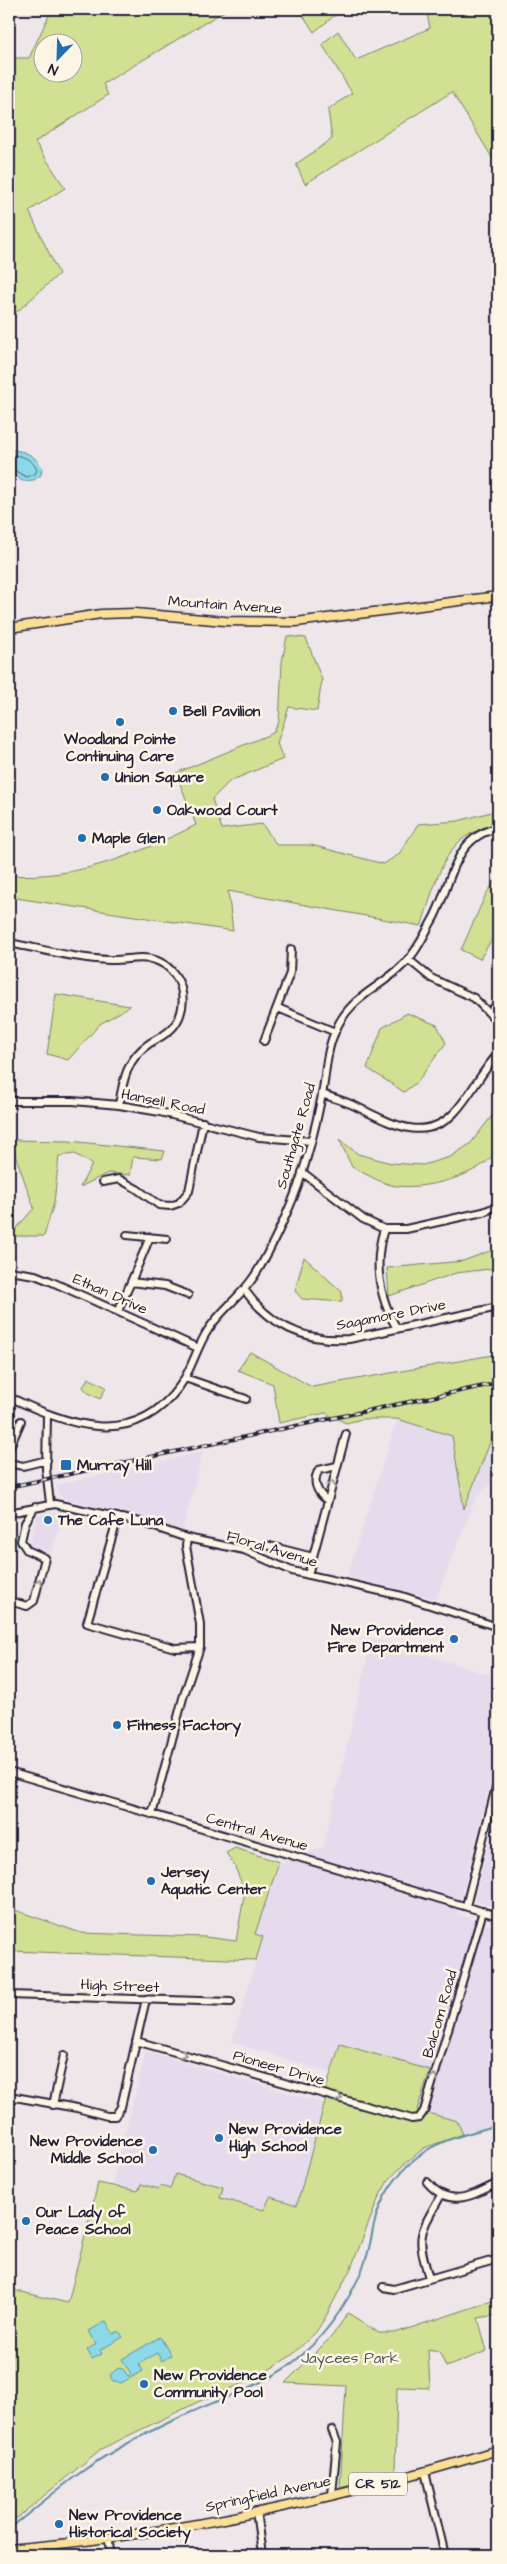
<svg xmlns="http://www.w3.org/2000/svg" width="507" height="2564" viewBox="0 0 507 2564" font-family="'Architects Daughter',sans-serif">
  <rect width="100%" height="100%" fill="#efe6e9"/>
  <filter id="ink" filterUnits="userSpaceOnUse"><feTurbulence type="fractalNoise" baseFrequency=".02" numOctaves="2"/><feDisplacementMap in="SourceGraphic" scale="10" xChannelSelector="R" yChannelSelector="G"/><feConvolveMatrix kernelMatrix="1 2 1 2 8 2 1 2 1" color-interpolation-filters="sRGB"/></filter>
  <g filter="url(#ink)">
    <path fill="#e6dbec" d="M397 1419 452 1436 464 1507 498 1422V1483L493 1481 476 1497 436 1599 347 1576Z
      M203 1452 183 1530 61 1497 58 1493 57 1485Z
      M63 1511 52 1552 29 1546 37 1515Z
      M372 1638 498 1678V1750L457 1914 498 1927V2123L463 2134 457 2121 417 2110 429 2070 340 2044 330 2073 232 2042 263 1937 255 1934 277 1866 323 1847Z
      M498 1809V1907L474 1901Z
      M146 2051 324 2103 297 2205 270 2197 264 2211 220 2198 223 2187 175 2174 170 2189 138 2191 112 2184Z"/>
    <path fill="#d1e093" stroke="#7a8167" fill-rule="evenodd" d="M49 9H228L103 84 108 95 35 142 65 188 29 211 59 274 9 319V58H29L51 11ZM42 42H72V72H42Z
      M299 9H335L338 13 314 32Z
      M426 9H498V162L496 164 452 92 305 184 296 164 332 139 328 110 352 93 322 44 338 31 356 60 430 28Z
      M287 636 306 638 322 680 317 711 289 707 277 743 283 759 230 781 212 799 222 829 262 824 277 845H311L384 864 399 854 418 824 458 821 498 810V822C485 827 471 832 460 841 438 861 431 900 421 926L228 891 233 931 9 897V875C76 880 138 854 196 825L176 773 273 733 279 722 282 662Z
      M498 877V929L480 959 461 950 486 894Z
      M56 994 130 1006 100 1024 68 1060 47 1054Z
      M407 1013 437 1025 446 1043 417 1082 404 1092 367 1068 382 1028Z
      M498 1108C498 1119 502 1137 498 1147 487 1176 418 1192 391 1185 377 1181 364 1173 352 1167L339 1139 358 1154 391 1163 423 1165 450 1157 470 1144Z
      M10 1140 69 1141 165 1151 162 1159 133 1157 130 1175 108 1173 80 1187 92 1164 75 1154 59 1156 54 1203 44 1236H10L34 1208Z
      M498 1248V1268L456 1273 389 1296 387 1268 463 1261Z
      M304 1257 342 1292V1302L302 1299 295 1291Z
      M250 1352 312 1387 498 1354V1422L464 1509 452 1436 397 1419H362L346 1423 325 1413 279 1423 273 1384 238 1370Z
      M88 1378 106 1387 100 1399 87 1392 83 1387Z
      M235 1848 279 1862 255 1934 263 1937 256 1960 9 1951V1908L81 1933 205 1937 236 1941 245 1891 234 1865 226 1853Z
      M340 2044 430 2070 417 2110 457 2121 463 2134 424 2148 402 2166 388 2181 379 2197 351 2268 325 2318 316 2332 292 2355 256 2378 200 2401 101 2449 12 2522 13 2535 9 2536V2289L68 2303 98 2183 138 2191 141 2184 159 2189 161 2186 170 2189 175 2174 223 2187 220 2198 264 2210 270 2197 297 2205 325 2101 326 2089Z
      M498 2299V2315L478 2318 487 2351 446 2367 439 2351 428 2349 430 2388 397 2387 395 2473 340 2488 346 2386 285 2383 332 2336 348 2313 379 2333H395Z"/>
    <path fill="#8ad8e8" stroke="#608fa3" d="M9 450C23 450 35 454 42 468L41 475 34 480 22 481 9 471Z
      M106 2321 113 2334 119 2331 123 2337 100 2350 102 2354 92 2359 87 2350 96 2344 89 2331Z
      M160 2337 171 2355 162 2361 157 2353 139 2364 143 2371 121 2383 113 2382 110 2375 118 2368 123 2369 128 2376 131 2374 122 2359Z"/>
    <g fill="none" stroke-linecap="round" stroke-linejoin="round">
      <path stroke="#4c6b80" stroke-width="1" d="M9 455C21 455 32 458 37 470L35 474 26 477 9 467"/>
      <path stroke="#608fa3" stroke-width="2" d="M9 2529C32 2511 55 2491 80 2473 111 2450 150 2431 185 2415 226 2396 268 2385 302 2355 329 2331 353 2296 365 2262 369 2251 371 2240 373 2229 379 2198 398 2170 424 2152 446 2138 474 2132 498 2125"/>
      <defs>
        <path id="minor" d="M9 943C42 949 76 959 110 960 124 961 141 955 155 960 182 969 191 1004 174 1026 168 1034 158 1038 150 1043 127 1058 123 1080 119 1105
          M408 959 431 978 474 998 498 1022
          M278 1008 335 1032
          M489 1013 498 1003
          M264 1041 290 973 291 949
          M322 1094C333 1098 345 1101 355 1106 387 1121 423 1145 454 1113 471 1095 481 1072 498 1054
          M9 1101H73L119 1105 160 1112 259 1137 311 1141
          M302 1172 363 1219 384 1229H406L483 1212 498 1206
          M103 1182 119 1179 137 1189 159 1205 170 1206 179 1203 189 1191 203 1122
          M384 1229C373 1264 379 1297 397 1329
          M127 1235 167 1239
          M9 1271 35 1275 50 1281 198 1348
          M131 1282 150 1237
          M244 1289C269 1325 305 1342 349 1339L498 1307
          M118 1311 131 1282 165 1286 188 1295
          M185 1378 246 1399
          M9 1397C67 1424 132 1451 179 1387 192 1370 196 1348 208 1330 220 1311 240 1297 253 1278 267 1258 289 1210 298 1186 308 1157 316 1125 322 1095 326 1074 326 1051 335 1032 349 996 380 989 404 964 416 953 424 935 432 921 452 887 451 837 498 828
          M47 1415 46 1469 50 1503
          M9 1449 21 1421
          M9 1463 23 1466 47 1460
          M328 1501C318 1494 311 1482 319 1470L337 1466
          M9 1513 55 1504 140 1522 187 1538 244 1550 292 1571 402 1596 498 1627
          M118 1517 87 1623 175 1648 200 1647
          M266 1545 313 1557
          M308 1575 346 1434
          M9 1601 27 1606 34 1601 45 1558 27 1550 21 1541 25 1523 35 1507
          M9 1772 498 1916
          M152 1815 183 1698 200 1647V1624L186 1546 187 1538
          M466 1906 498 1779
          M9 1995 231 2002
          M136 2041 412 2119 419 2118 424 2111 483 1911
          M9 2096 77 2108 107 2116H115L121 2107 146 1999
          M53 2105 64 2055
          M427 2182C450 2209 471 2196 498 2183
          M429 2278C416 2234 419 2235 441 2195
          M383 2287 394 2289 498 2259
          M425 2472 445 2555
          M332 2495 337 2442 332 2430
          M256 2511 262 2555
          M109 2540 110 2555"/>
        <path id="major" d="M9 628 101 614 135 613 225 621 296 622 498 596
          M9 2549C175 2535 339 2499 498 2450"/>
      </defs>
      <use href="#minor" stroke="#22223b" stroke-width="10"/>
      <use href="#major" stroke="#22223b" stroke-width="11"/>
      <use href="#minor" stroke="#fcf5e5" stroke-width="6"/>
      <use href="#major" stroke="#fbdf96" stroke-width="8"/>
      <defs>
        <path id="rail" d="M9 1487 498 1383"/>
      </defs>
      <use href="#rail" stroke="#22223b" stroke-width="4"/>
      <use href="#rail" stroke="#fcf5e5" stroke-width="2" stroke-dasharray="5.5" stroke-linecap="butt"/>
    </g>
    <defs><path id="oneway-chevron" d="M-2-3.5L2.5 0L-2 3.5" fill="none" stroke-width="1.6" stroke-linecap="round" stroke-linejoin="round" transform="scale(1.25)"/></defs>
    <g stroke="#9a9698">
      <use href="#oneway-chevron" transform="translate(332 1484) rotate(-75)"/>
      <use href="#oneway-chevron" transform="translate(39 1582) rotate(-75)"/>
      <use href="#oneway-chevron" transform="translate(183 2054) rotate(16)"/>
      <use href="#oneway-chevron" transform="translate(434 2077) rotate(-74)"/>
      <use href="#oneway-chevron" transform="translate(339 2098) rotate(16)"/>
    </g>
  </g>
  <g fill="#1f6fb2" stroke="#fcf5e5" stroke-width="2">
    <circle cx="173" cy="711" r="5"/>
    <circle cx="120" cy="722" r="5"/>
    <circle cx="105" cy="777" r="5"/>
    <circle cx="157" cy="810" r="5"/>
    <circle cx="82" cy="838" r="5"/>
    <rect x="60" y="1459" width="12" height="12" rx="2.5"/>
    <circle cx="48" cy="1520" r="5"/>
    <circle cx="454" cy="1639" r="5"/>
    <circle cx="117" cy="1725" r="5"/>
    <circle cx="151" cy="1881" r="5"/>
    <circle cx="219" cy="2138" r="5"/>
    <circle cx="153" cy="2150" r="5"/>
    <circle cx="26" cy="2221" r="5"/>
    <circle cx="144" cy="2384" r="5"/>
    <circle cx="59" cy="2524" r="5"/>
  </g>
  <g text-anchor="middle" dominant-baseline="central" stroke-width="5" stroke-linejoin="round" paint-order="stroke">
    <rect fill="#fcf5e5" stroke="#63616e" stroke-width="1" x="349" y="2472.5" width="58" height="23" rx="4"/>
    <g font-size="14" font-weight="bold" fill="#22223b">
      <text x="378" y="2484">CR 512</text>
    </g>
    <g font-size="15" fill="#22223b" stroke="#fcf5e5">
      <text transform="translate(225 605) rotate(4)">Mountain Avenue</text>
      <text transform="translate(163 1102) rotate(11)">Hansell Road</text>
      <text transform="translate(296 1136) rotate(-74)">Southgate Road</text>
      <text transform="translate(110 1294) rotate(24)">Ethan Drive</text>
      <text transform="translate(391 1315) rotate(-11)">Sagamore Drive</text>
      <text transform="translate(272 1549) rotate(17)">Floral Avenue</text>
      <text transform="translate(257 1832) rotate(16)">Central Avenue</text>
      <text transform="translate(120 1986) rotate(2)">High Street</text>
      <text transform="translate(440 2014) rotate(-74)">Balcom Road</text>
      <text transform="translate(279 2068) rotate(16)">Pioneer Drive</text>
      <text transform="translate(268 2494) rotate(-12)">Springfield Avenue</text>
    </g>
    <g font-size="15" font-weight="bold" fill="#22223b" stroke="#fcf5e5" text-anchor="start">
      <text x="183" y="711">Bell Pavilion</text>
      <text x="120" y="739" text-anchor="middle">Woodland Pointe<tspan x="120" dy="17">Continuing Care</tspan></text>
      <text x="115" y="777">Union Square</text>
      <text x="167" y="810">Oakwood Court</text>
      <text x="92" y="838">Maple Glen</text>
      <text x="77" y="1465">Murray Hill</text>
      <text x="58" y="1520">The Cafe Luna</text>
      <text x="444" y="1630" text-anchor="end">New Providence<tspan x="444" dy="17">Fire Department</tspan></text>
      <text x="127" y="1725">Fitness Factory</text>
      <text x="161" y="1872">Jersey<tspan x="161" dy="17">Aquatic Center</tspan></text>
      <text x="229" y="2129">New Providence<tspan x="229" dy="17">High School</tspan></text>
      <text x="143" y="2141" text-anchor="end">New Providence<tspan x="143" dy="17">Middle School</tspan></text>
      <text x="36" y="2212">Our Lady of<tspan x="36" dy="17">Peace School</tspan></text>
      <text x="154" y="2375">New Providence<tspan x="154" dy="17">Community Pool</tspan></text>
      <text x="69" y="2515">New Providence<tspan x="69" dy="17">Historical Society</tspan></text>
    </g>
    <g font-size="15" fill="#4e5251" stroke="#fcf5e5">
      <text x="350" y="2358">Jaycees Park</text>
    </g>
  </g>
  <rect width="507" height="2564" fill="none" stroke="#fcf5e5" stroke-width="30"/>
  <rect x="15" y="15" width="477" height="2534" fill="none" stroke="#22223b" stroke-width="2" filter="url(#ink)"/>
  <g transform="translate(58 58) rotate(203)"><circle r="24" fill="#fcf5e5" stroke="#a5a1a1"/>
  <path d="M0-4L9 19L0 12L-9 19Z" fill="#1f6fb2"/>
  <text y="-8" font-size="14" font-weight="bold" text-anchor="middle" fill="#22223b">N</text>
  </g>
</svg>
